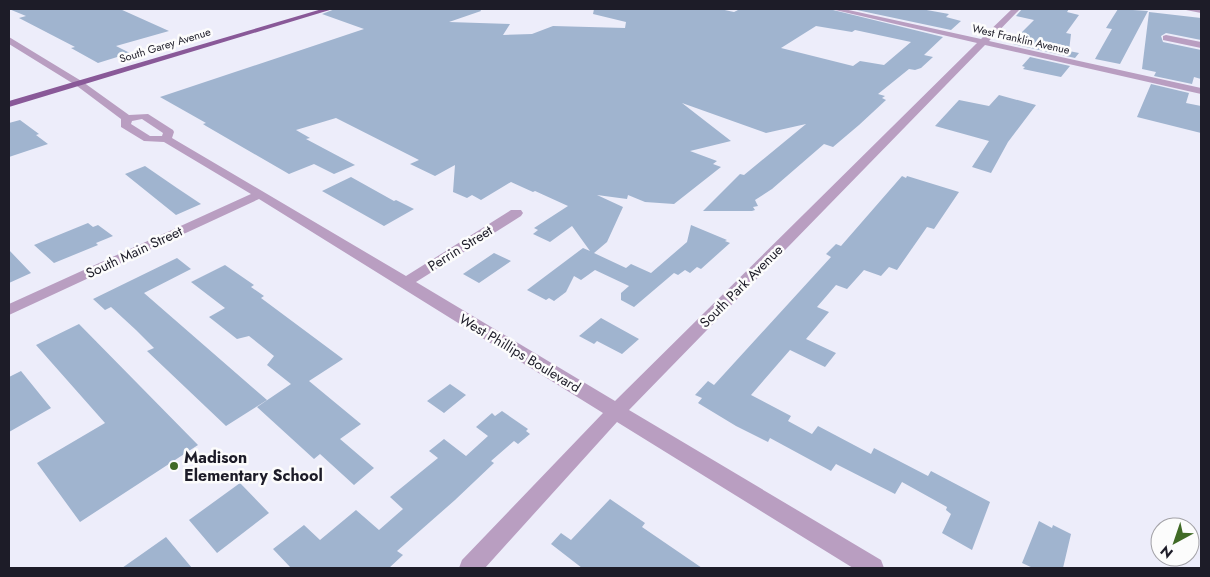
<svg xmlns="http://www.w3.org/2000/svg" width="1210" height="577" viewBox="0 0 1210 577" font-family="Jost,sans-serif">
  <rect width="100%" height="100%" fill="#ededfa"/>
  <path fill="#a0b4cf" fill-rule="evenodd" d="M9 9H120L169 31 116 46 130 53 98 63 71 48 75 47 19 18 26 16Z
    M335 9H480L481 11 449 22 510 24 503 35 532 34 553 26 625 28 626 22 593 14 594 9H720L734 12 740 9H829L943 37 924 55 933 57 921 68 915 70 909 69 878 94 885 96 882 98 886 100 859 125 833 147 824 144 772 189 755 200 758 206 753 207 755 210 752 211H703L740 174 744 175 806 124 766 133 682 103 731 141 690 151 717 161 713 164 721 167 674 204 645 202 628 195 627 199 597 195 623 207 607 242 594 253 626 268 631 264 651 273 687 242 691 225 727 240 725 241 730 243 701 269 697 267 690 273 685 270 678 275 674 273 634 307 621 300V293L629 286 595 270 581 280 574 276 566 292 554 301 549 298 546 300 527 290 583 248 590 251 572 226 550 242 533 234 538 230 534 228 568 206 535 191 533 192 511 182 481 200 472 195 467 198 453 192 455 165 435 176 410 164 419 160 336 118 296 130 310 138 306 139 355 165 334 174 314 164 289 174 206 126 203 124 206 123 160 97 364 29 322 14ZM816 26 852 32 855 30 911 42 884 65 860 61 853 66 781 48Z
    M852 9H921L949 14 946 17 961 21 951 30Z
    M1022 9H1069L1067 12 1079 15 1066 33 1071 34 1069 51 1079 53 1075 58 1013 44 1021 35H1019L1034 20 1016 16Z
    M1118 9 1148 11 1120 64 1095 59 1112 29 1106 28Z
    M1149 12 1201 18V40L1166 33 1161 36 1163 42 1201 50V79L1194 77 1192 84 1154 76 1156 72 1142 69Z
    M1030 57 1070 66 1061 77 1023 69 1025 67 1022 66Z
    M1151 84 1189 93 1186 103 1201 106V133L1137 117Z
    M999 95 1036 105 1008 142 991 173 972 167 989 141 935 126 959 100 989 106Z
    M20 120 39 134 36 135 48 144 9 157V123Z
    M145 166 177 188 201 204 176 215 125 174Z
    M902 176 906 178 907 176 959 192 934 229 927 227 897 270 889 267 881 276 864 270 847 289 836 285 817 307 829 312 806 339 836 353 825 367 790 350 751 395 791 416 788 421 812 434 818 426 871 454 874 448 928 476 931 471 990 502 972 550 942 533 951 514 946 510 947 507 902 482 895 494 836 464 831 471 770 438 768 442 736 426 698 403 702 398 695 395 708 381 714 385 831 257 826 254 836 244 841 246Z
    M351 177 394 201 396 200 414 209 384 226 322 191Z
    M88 223 93 227 98 225 113 236 96 243 98 245 54 263 34 245Z
    M9 250 31 273 9 283Z
    M494 253 511 261 479 283 463 274Z
    M177 258 191 269 144 293 267 400 226 426 147 351 154 348 136 330 111 307 105 310 93 299Z
    M225 265 254 285 251 287 264 296 261 298 343 359 309 381 361 424 340 439 374 468 354 485 320 454 314 459 257 407 291 384 267 365 274 356 249 336 237 339 209 317 225 308 191 282Z
    M601 318 639 339 622 354 597 341 594 344 579 336Z
    M79 324 198 445 80 522 37 463 105 423 36 345Z
    M21 371 51 408 9 432V377Z
    M450 384 466 395 444 413 427 401Z
    M502 411 528 429 526 431 530 434 518 444 514 441 491 461 494 463 455 500 397 551 403 555 389 568H291L273 549 304 525 320 540 356 510 379 530 403 509 390 497 438 458 429 451 444 439 466 456 488 436 476 427 492 413 495 416Z
    M240 483 269 513 217 553 189 520Z
    M610 499 645 523 642 527 702 568H582L551 544 561 533 571 540Z
    M1039 521 1052 528 1053 525 1071 534 1063 568H1033L1022 563Z
    M166 537 192 568H122Z"/>
  <g fill="none" stroke-linecap="round" stroke-linejoin="round">
    <path fill="#b99ec1" fill-rule="evenodd" d="M831 9H844L981 39 1012 9H1020L989 41 1201 88V94L985 45 629 410 881 560 884 568H853L617 422 485 568H459L462 560 603 413 259 199 9 315V304L251 194 164 142 144 141 121 127V119L77 86 9 44V37L83 82 129 115 148 114 173 130 174 132 172 138 406 276 511 210H521L523 213 521 216 416 282 615 401 977 43ZM142 119 163 133 162 136H150L131 124 132 121Z
      M1181 9H1201V13Z
      M1166 35 1201 42V48L1163 40V36Z"/>
    <path fill="#895998" fill-rule="evenodd" d="M322 9H333L9 107V101Z"/>
  </g>
  <circle fill="#406a26" stroke="#fcfcfc" stroke-width="2" cx="174" cy="466" r="5"/>
  <g text-anchor="middle" dominant-baseline="central" stroke-width="5" stroke-linejoin="round" paint-order="stroke">
    <g font-size="11" fill="#1d1c28" stroke="#fcfcfc">
      <text transform="translate(1021 39) rotate(13)">West Franklin Avenue</text>
      <text transform="translate(165 45) rotate(-17)">South Garey Avenue</text>
    </g>
    <g font-size="14" fill="#1d1c28" stroke="#fcfcfc">
      <text transform="translate(460 248) rotate(-32)">Perrin Street</text>
      <text transform="translate(134 252) rotate(-25)">South Main Street</text>
      <text transform="translate(741 286) rotate(-45)">South Park Avenue</text>
      <text transform="translate(520 353) rotate(31)">West Phillips Boulevard</text>
    </g>
    <g font-size="16" font-weight="bold" fill="#1d1c28" stroke="#fcfcfc" text-anchor="start">
      <text x="184" y="457">Madison<tspan x="184" dy="18">Elementary School</tspan></text>
    </g>
  </g>
  <rect width="1210" height="577" fill="none" stroke="#1d1c28" stroke-width="20"/>
  <g transform="translate(1175 542) rotate(220)"><circle r="24" fill="#fcfcfc" stroke="#a3a2a7"/>
  <path d="M0-4L9 19L0 12L-9 19Z" fill="#406a26"/>
  <text y="-8" font-size="14" font-weight="bold" text-anchor="middle" fill="#1d1c28">N</text>
  </g>
</svg>
